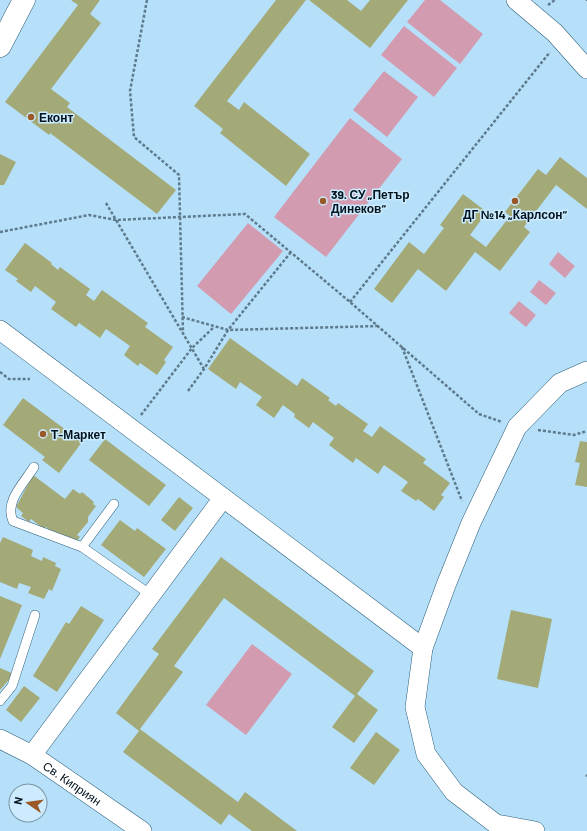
<svg xmlns="http://www.w3.org/2000/svg" width="587" height="831" viewBox="0 0 587 831" font-family="Barlow,sans-serif">
  <rect width="100%" height="100%" fill="#b6e0f9"/>
  <path fill="#d39bb0" d="M425 0H440L483 34 460 64 407 22Z
    M404 26 457 68 434 97 381 55Z
    M384 71 418 97 387 137 353 110Z
    M350 118 402 159 326 257 274 217Z
    M248 223 283 251 231 314 197 286Z
    M558 252 575 266 565 278 549 264Z
    M539 280 556 293 546 305 530 292Z
    M519 301 536 315 526 327 509 313Z
    M252 644 292 674 246 735 206 705Z"/>
  <path fill="#a3aa78" d="M71 0H100L90 14 101 23 51 89 70 103 67 107 176 190 157 214 50 133 49 135 5 102 78 5Z
    M276 0H306L227 101 239 110 244 102 310 154 286 186 220 133 223 129 194 106Z
    M309 0H347L361 11 370 0H408L370 48Z
    M0 154 16 162 4 185H0Z
    M560 157 587 178V209L556 185 524 227 530 232 500 271 475 252 446 291 418 269 392 303 374 289 409 242 424 254 444 228 440 225 463 194 487 212 470 235 486 247 510 216 505 212 538 169 546 175Z
    M25 243 52 263 51 264 58 270 60 267 90 289 86 295 94 301 102 290 148 323 145 327 173 347 164 360 166 362 157 375 140 363 138 366 124 355 130 346 106 329 100 338 79 323 76 327 51 309 56 302 35 286 31 292 16 281 18 279 5 270Z
    M230 338 297 386 302 378 330 398 328 400 336 406 338 403 368 424 363 431 372 437 380 426 426 459 423 463 450 483 441 495 444 497 434 511 418 499 416 501 401 491 408 482 384 465 378 474 356 458 353 463 329 445 334 438 313 422 309 428 294 417 295 414 283 405 274 418 256 405 262 397 240 382 236 389 208 369Z
    M23 398 82 442 59 473 42 460 45 457 3 425Z
    M105 439 166 485 149 506 89 460Z
    M580 441 587 442V487L575 485 580 463 575 462Z
    M33 475 65 499 73 489 80 494 82 492 94 502 93 504 96 506 88 517V522L77 535 80 537 76 542 52 532 46 527 44 529 31 519 29 522 21 516 23 513 16 507Z
    M179 497 193 508 175 531 161 520Z
    M120 520 135 531 137 528 166 549 144 577 101 545Z
    M3 537 33 550 31 556 42 561 43 557 56 563 55 566 61 569 52 591 49 589 44 599 28 593 31 587 19 583 17 589 0 582V543Z
    M221 557 374 671 357 694 378 710 354 743 332 727 355 696 224 598 174 666 183 672 140 729 238 802 245 792 297 831H252L229 814 221 825 123 752 139 731 116 713 159 654 152 649Z
    M0 596 22 605 0 659Z
    M81 606 104 620 57 692 33 676 66 622 69 624Z
    M511 610 552 619 538 688 497 679Z
    M0 668 14 674 0 690Z
    M24 686 40 698 21 722 6 710Z
    M376 732 400 750 374 785 350 768Z"/>
  <g fill="none" stroke-linecap="round" stroke-linejoin="round">
    <defs>
      <path id="service" d="M34 467C24 483 4 502 13 521L82 547 151 595
        M82 547 114 504
        M0 701 12 686 35 615"/>
      <g id="minor">
        <path d="M516 0 555 33 587 69"/>
        <path d="M0 330 423 648"/>
        <path id="s1" d="M0 739 32 755 142 831"/>
        <path d="M32 755 223 498"/>
        <path d="M535 831 496 824 454 792 426 754 415 707 423 648 446 585 471 523 517 427 560 383 587 371"/>
      </g>
      <path id="tertiary" d="M0 46 24 0"/>
    </defs>
    <use href="#service" stroke="#2a5c78" stroke-width="10"/>
    <use href="#minor" stroke="#2a5c78" stroke-width="20"/>
    <use href="#tertiary" stroke="#2a5c78" stroke-width="23"/>
    <path stroke="#5d7b8d" stroke-width="2.5" stroke-dasharray="3 2" stroke-linecap="butt" d="M147 0 130 91 134 137 179 175 183 333
      M587 0V1
      M548 5 555 0
      M106 203 204 369
      M0 232 89 215 116 220 245 214 350 302 479 414 502 422
      M350 302 550 52
      M182 317 228 330 378 326
      M402 347 462 501
      M0 372 9 379H30
      M188 391 204 369 228 330 291 252
      M141 415 192 348 214 327
      M538 430 574 435 587 431
      M586 775 587 776"/>
    <use href="#service" stroke="#fff" stroke-width="9"/>
    <use href="#minor" stroke="#fff" stroke-width="19"/>
    <use href="#tertiary" stroke="#fff" stroke-width="22"/>
  </g>
  <g fill="#9a5826" stroke="#ccebfe" stroke-width="1.5">
    <circle cx="31" cy="117" r="4"/>
    <circle cx="323" cy="201" r="4"/>
    <circle cx="515" cy="201" r="4"/>
    <circle cx="43" cy="434" r="4"/>
  </g>
  <g text-anchor="middle" dominant-baseline="central" stroke-width="3" stroke-linejoin="round" paint-order="stroke">
    <g font-size="12" font-weight="bold" fill="#01121d" stroke="#ccebfe" text-anchor="start">
      <text x="39" y="117">Еконт</text>
      <text x="331" y="194">39. СУ „Петър<tspan x="331" dy="14">Динеков“</tspan></text>
      <text x="515" y="214" text-anchor="middle">ДГ №14 „Карлсон“</text>
      <text x="51" y="434">Т-Маркет</text>
    </g>
    <g font-size="12" fill="#01121d" stroke="#ccebfe">
      <text stroke="none"><textPath href="#s1" startOffset="85">Св. Киприян</textPath></text>
    </g>
  </g>
  <g transform="translate(28 803) rotate(283)"><circle r="19" fill="#ccebfe" stroke="#7b94a4"/>
  <path d="M0-3L7 15L0 10L-7 15Z" fill="#9a5826"/>
  <text y="-6" font-size="11" font-weight="bold" text-anchor="middle" fill="#01121d">N</text>
  </g>
</svg>
